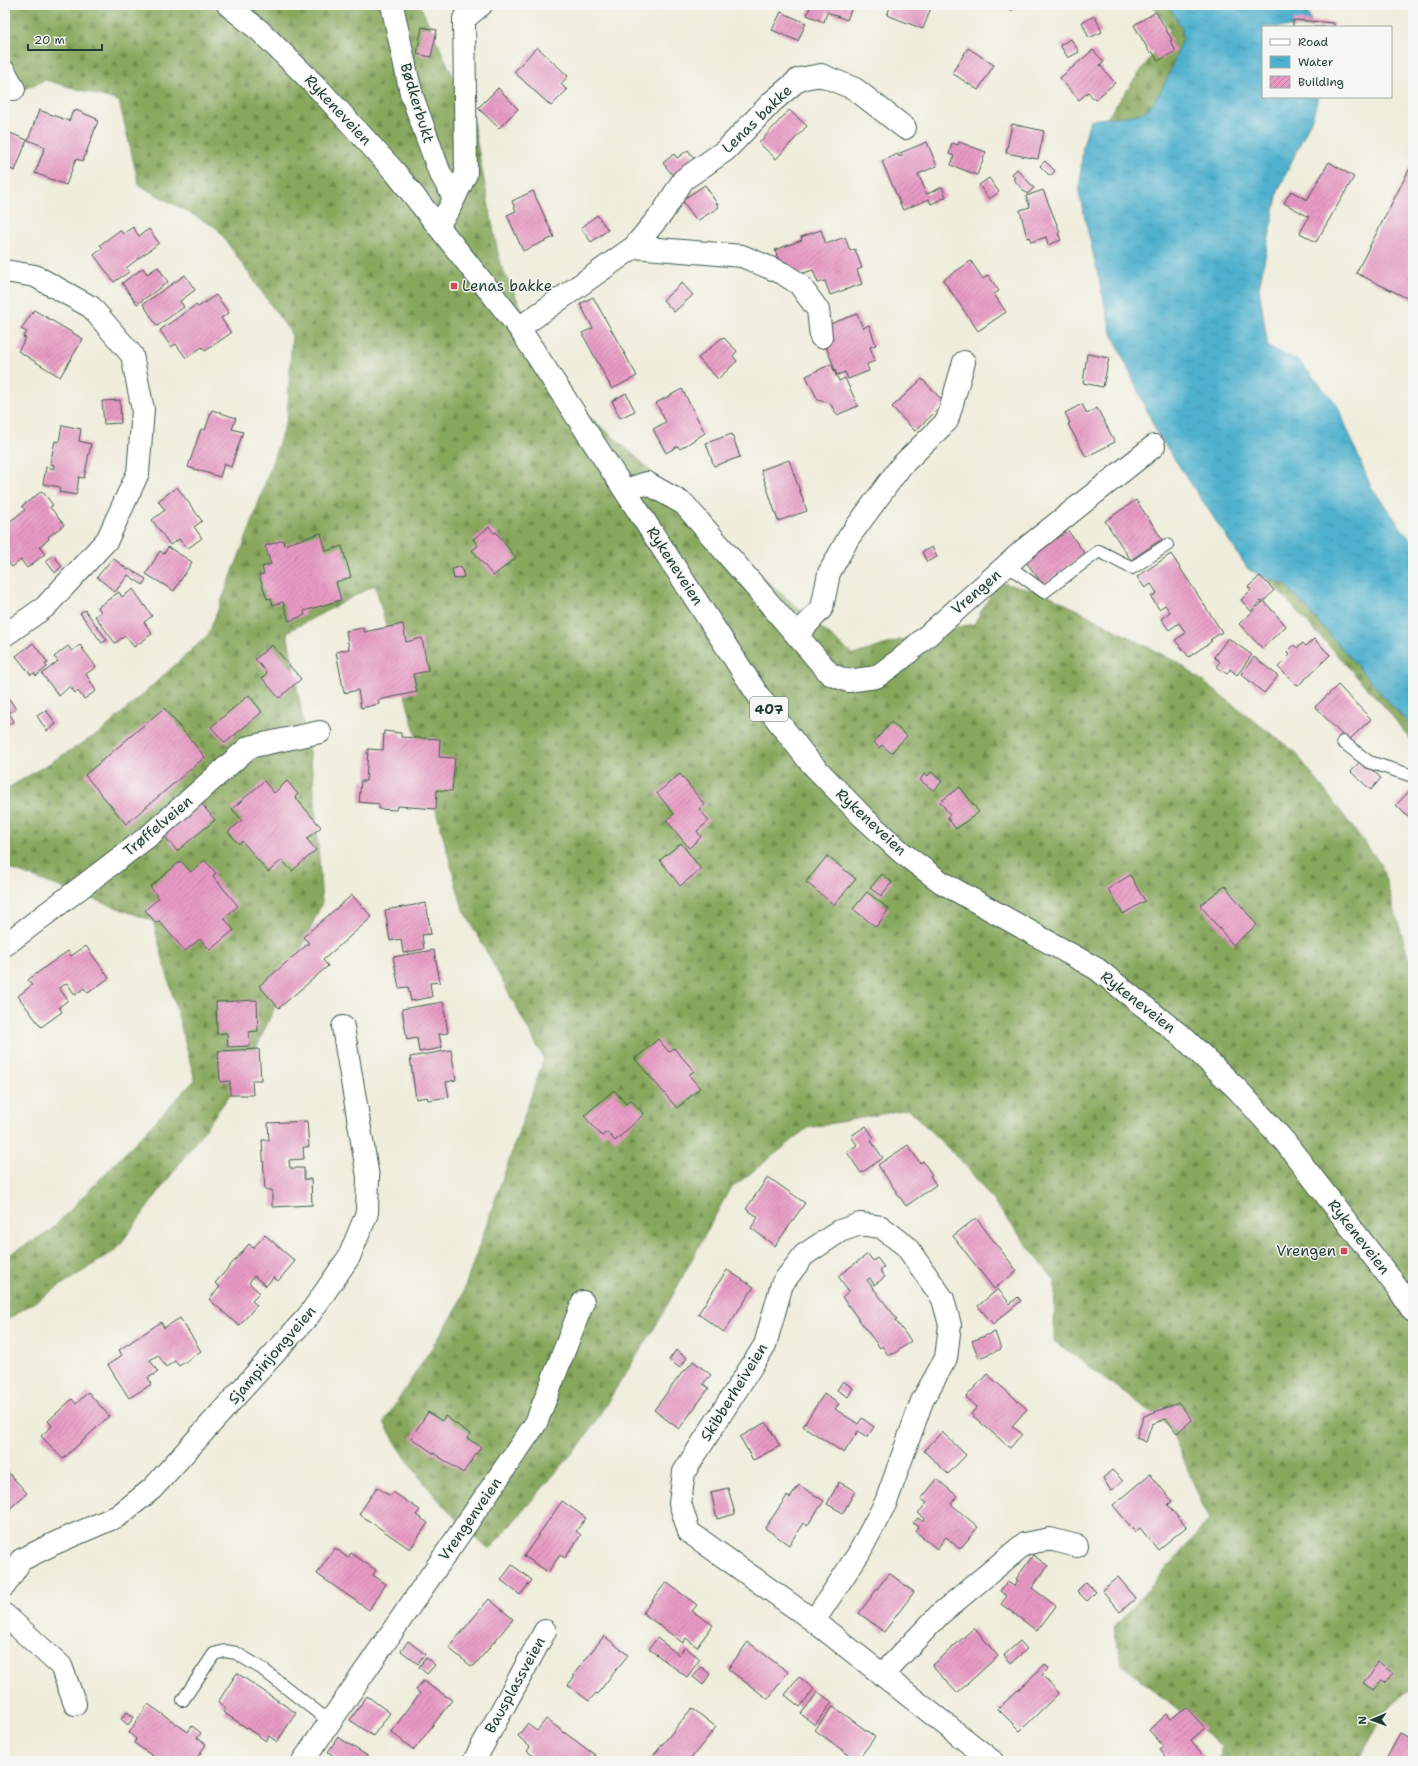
<svg xmlns="http://www.w3.org/2000/svg" width="1418" height="1766" viewBox="0 0 1418 1766" font-family="'Shantell Sans',sans-serif">
  <defs>
    <pattern id="forest-firs" width="22" height="20" patternUnits="userSpaceOnUse"><rect width="22" height="20" fill="#87a75b"/><path d="M5 1l3.5 6h-7zM16 11l3.5 6h-7z" fill="#6e894c"/></pattern>
    <pattern id="water-ripples" width="26" height="14" patternUnits="userSpaceOnUse"><rect width="26" height="14" fill="#4fb1ce"/><path d="M2 4q2-2 4 0t4 0M15 11q2-2 4 0t4 0" fill="none" stroke="#4191a8"/></pattern>
    <pattern id="building-hatch" width="6" height="6" patternUnits="userSpaceOnUse"><rect width="6" height="6" fill="#e89ac4"/><path d="M-1 1l2-2M0 6l6-6M5 7l2-2" fill="none" stroke="#bb7fa0"/></pattern>
  </defs>
  <rect width="100%" height="100%" fill="#f6f6f2"/>
  <filter id="ink" filterUnits="userSpaceOnUse"><feTurbulence type="fractalNoise" baseFrequency=".025" numOctaves="2"/><feDisplacementMap in="SourceGraphic" scale="8" xChannelSelector="R" yChannelSelector="G"/><feConvolveMatrix kernelMatrix="1 2 1 2 8 2 1 2 1" color-interpolation-filters="sRGB"/></filter>
  <filter id="wash" filterUnits="userSpaceOnUse"><feTurbulence type="fractalNoise" baseFrequency=".012" numOctaves="4" result="noise"/><feDisplacementMap in="SourceGraphic" scale="16" xChannelSelector="R" yChannelSelector="G"/><feGaussianBlur stdDeviation="0.9" result="paint"/><feColorMatrix in="noise" values="0 0 0 0 0 0 0 0 0 0 0 0 0 0 0 0 0 1.4 0 .05"/><feComposite in="paint" operator="in"/></filter>
  <g filter="url(#wash)">
    <rect width="100%" height="100%" fill="#efeddb"/>
    <path fill="url(#forest-firs)" stroke="#537248" d="M5 5H420L472 117 500 264 564 395 634 455 741 559 853 655 919 634 974 624 998 582 1043 592 1180 664 1295 752 1381 864 1413 973V1687L1387 1710 1358 1761H1221L1222 1746 1122 1665 1114 1628 1209 1520 1169 1425 1054 1341 1055 1281 966 1166 908 1109 808 1128 729 1190 660 1319 583 1441 489 1550C447 1512 411 1473 384 1422L458 1307 544 1059 462 906 375 585 287 632 313 775 322 903 243 1077 116 1250 5 1321V1257L50 1231 195 1080 153 921 5 867V790L101 732 208 635 250 528 287 419 292 335 217 228 139 185 119 101 45 80 5 97Z
      M1153 5H1168L1182 29 1183 38C1175 57 1160 107 1141 114 1131 118 1117 117 1107 118L1170 30Z
      M1267 578 1285 584 1413 729V743L1389 712Z"/>
    <path fill="url(#water-ripples)" stroke="#377781" d="M1168 5H1306L1312 27H1263V97H1318L1313 116 1278 191 1259 288 1268 347 1299 361 1337 404 1370 485 1401 528 1413 540V729L1285 584 1261 576 1248 569 1157 433 1111 331 1079 193 1083 146 1090 120 1140 114C1163 101 1173 62 1183 38L1182 29Z"/>
    <g id="blocks">
      <path fill="url(#building-hatch)" d="M811 5H853L847 20 827 12 824 22 807 15Z
        M891 5H932L923 29 887 15Z
        M1001 5H1014L1013 10 1000 8Z
        M781 12 806 23 798 41 772 30Z
        M1156 12 1172 40 1170 41 1176 51 1158 61 1152 51 1150 53 1134 25Z
        M1095 16 1102 32 1089 38 1082 22Z
        M1293 20 1334 23V27H1293Z
        M422 27 437 30 431 57 417 54Z
        M1071 39 1079 52 1068 58 1060 45Z
        M537 47 568 76 561 84 567 90 551 106 514 72Z
        M968 48 994 65 978 90 952 73Z
        M1093 50 1104 62 1100 65 1115 83 1095 100 1088 92 1079 100 1060 78Z
        M498 88 518 109 499 128 478 108Z
        M39 110 69 121 73 111 75 112 76 110 97 119 96 120 98 121 83 161 76 159 66 185 35 173 45 147 28 140Z
        M789 110 807 126 776 159 759 143Z
        M1012 124 1044 131 1038 159 1006 153Z
        M5 131 27 140 15 171 5 167Z
        M927 142 937 166 918 174 927 194 942 187 946 197 931 204 929 199 903 210 882 161 898 154 899 157 902 156 900 153Z
        M959 142 986 152 977 175 951 165 954 156 949 154 952 143 958 145Z
        M688 150 696 161 675 178 663 163 674 154 677 158Z
        M1045 161 1055 171 1050 176 1040 166Z
        M1329 162 1354 177 1316 242 1300 233 1309 217 1284 203 1291 191 1307 200Z
        M1412 164H1413V301L1356 273Z
        M1017 169 1034 188 1027 194 1013 179 1015 178 1012 174Z
        M989 178 999 192 989 199 979 185Z
        M705 185 719 207 697 221 682 200Z
        M1043 190 1060 232 1058 233 1061 240 1048 245 1046 237 1031 242 1030 237 1027 238 1020 210 1030 207 1026 196Z
        M533 191 554 237 523 251 507 215 516 211 512 201Z
        M597 215 608 230 591 242 581 228Z
        M133 227 139 236 149 229 159 243 126 268 129 272 114 282 94 255 103 248 100 245 120 230 123 234Z
        M821 230 826 244 845 237 850 251 855 249 862 268 857 270 862 284 830 295 825 281 818 283 813 270 791 277 782 271 775 250 802 240 801 237Z
        M971 261 983 279 988 275 999 291 994 294 1006 312 978 331 943 280Z
        M158 267 168 282 137 304 122 283 143 268 147 274Z
        M185 275 195 290 180 301 184 307 157 326 143 304Z
        M682 283 693 295 674 312 663 300Z
        M216 295 229 313 221 318 231 333 205 351 202 347 186 358 176 344 171 347 160 330 196 305 198 307Z
        M593 297 637 376 612 389 582 333 593 328 580 304Z
        M34 310 83 339 60 377 18 351 26 338 23 337 27 332 21 329Z
        M857 314 863 328 869 325 876 345 870 347 875 361 867 364 869 371 848 379 845 372 837 375 825 344 833 341 827 325Z
        M723 337 737 351 733 356 737 361 718 379 698 358Z
        M1087 354 1109 358 1103 387 1083 383Z
        M831 364 839 381 845 378 858 406 837 415 830 403 818 400 806 376Z
        M922 379 945 403 915 431 892 407Z
        M682 389 705 433 680 449 678 446 666 453 653 429 666 422 656 403Z
        M626 393 635 411 620 418 612 401Z
        M120 400 121 423 104 424 102 401Z
        M1082 404 1087 414 1097 408 1115 442 1086 457 1068 424 1070 423 1065 413Z
        M212 410 236 418 232 429 243 432 231 467 224 464 220 477 188 467 201 429 205 430Z
        M62 425 81 429 79 441 91 444 84 478 79 477 76 495 59 492 60 487 43 484 46 467 54 469V465L50 464 55 441 59 442Z
        M732 434 740 457 714 466 706 443Z
        M789 460 807 511 778 521 761 470Z
        M177 487 202 521 194 527 202 538 187 549 179 539 170 545 152 520 165 510 158 501Z
        M42 491 53 505 50 507 64 525 48 537 49 539 39 547 45 554 27 568 21 560 12 567 5 558V525L25 510 22 506Z
        M1136 500 1162 539 1131 560 1105 521Z
        M489 527 494 533 496 532 516 558 493 576 472 550 478 546 473 539Z
        M1066 528 1085 554 1043 585 1024 559Z
        M321 533 326 551 342 546 351 577 336 582 341 600 304 611 305 615 289 621 283 602 273 605 271 598 267 599 259 575 264 574 262 567 271 564 265 546 283 540 284 545Z
        M168 547 192 562 174 591 146 574 160 551 164 554Z
        M932 547 937 557 927 562 922 552Z
        M1171 554 1222 632 1210 640 1212 641 1189 657 1175 640 1186 633 1179 623 1169 630 1161 619 1170 612 1165 605 1159 609 1151 597 1157 593 1151 584 1145 588 1137 577Z
        M53 555 62 566 55 573 46 561Z
        M113 558 128 570 129 569 146 579 143 585 128 575 115 592 97 577Z
        M461 566 464 577 454 579 452 569Z
        M1260 576 1274 590 1264 601 1286 626 1262 648 1239 624 1263 602 1261 601 1251 611 1241 600 1251 590 1248 587Z
        M133 589 152 616 144 622 152 634 134 647 125 636 115 643 95 616 101 612 98 607 119 592 122 597Z
        M85 610 107 640 102 643 80 613Z
        M403 624 406 642 422 638 428 671 413 674 417 692 378 700 379 704 361 708 358 690 344 693 340 672 336 652 349 649 346 631 363 628 364 632Z
        M1228 638 1252 655 1237 675 1230 669 1227 674 1216 666 1220 662 1214 657Z
        M1314 639 1330 655 1298 686 1278 667 1290 655 1287 652 1294 645 1297 648 1303 643 1306 646Z
        M33 643 48 663 45 664 47 667 36 676 34 673 31 675 16 656Z
        M80 645 96 667 86 674 96 691 84 699 78 691 75 693 70 686 59 696 42 674 58 661 54 657 68 646 72 651Z
        M272 645 301 679 279 698 262 678 267 673 255 659Z
        M1254 657 1278 676 1264 693 1241 674Z
        M1338 685 1371 719 1348 741 1315 707Z
        M5 693 16 709 9 713 14 721 5 727Z
        M249 695 262 712 225 743 211 727Z
        M164 708 205 757 126 824 85 775Z
        M46 710 56 724 47 731 37 716Z
        M891 722 907 736 891 753 882 745 879 748 874 742Z
        M384 731 401 733V737L440 739 439 757 455 758 452 791 437 790 436 809 397 806 396 810 379 809V804L359 802 361 781H366L368 749 383 750Z
        M1361 760 1381 778 1371 790 1351 772Z
        M931 772 942 781 934 791 920 780 925 773 928 776Z
        M680 774 705 805 699 809 709 821 697 831 701 837 689 848 666 820 674 814 657 793Z
        M264 781 274 793 287 781 298 794 295 797 321 827 307 839 316 850 292 871 282 860 268 872 242 841 239 844 228 832 242 820 232 809Z
        M960 787 979 812 956 829 947 817 950 815 940 802Z
        M1413 787V822L1396 805Z
        M201 803 215 820 177 851 163 834Z
        M681 843 701 869 680 886 660 860Z
        M827 856 856 879 834 905 806 882Z
        M205 860 216 873 213 876 238 906 224 918 234 930 210 950 200 939 185 951 159 921 156 923 145 910 159 898 150 887 181 861 191 872Z
        M882 874 892 882 881 896 870 888Z
        M1130 875 1145 901 1123 914 1108 889Z
        M1225 886 1257 925 1233 945 1200 905Z
        M867 892 889 909 876 927 853 909Z
        M352 895 372 917 323 960 328 966 279 1008 259 986 309 943 303 937Z
        M426 903 431 934 422 935 424 949 403 953 401 939 390 941 385 910Z
        M86 946 109 978 88 993 84 988 75 995 67 983 59 988 68 1000 59 1007 62 1012 41 1027 18 996 32 985 28 980 48 965 68 951 71 956Z
        M434 950 440 982 430 983 432 997 411 1001 408 987 399 988 393 957Z
        M257 1000 258 1031 249 1032 250 1046 228 1047 227 1033 217 1034 216 1002Z
        M443 1002 448 1033 439 1034 442 1048 419 1052 417 1038 407 1040 402 1009Z
        M658 1039 669 1052 674 1048 694 1071 689 1075 700 1088 677 1108 635 1059Z
        M259 1049 261 1080H252L253 1095H230V1081L220 1082 218 1051Z
        M451 1050 456 1080 446 1082 449 1097 428 1100 427 1097 416 1099 410 1057Z
        M614 1090 626 1104 631 1100 644 1114 615 1141 607 1132 602 1136 584 1116Z
        M307 1121 309 1147H303L304 1159 289 1160 290 1168H304V1179H311L312 1205 272 1207V1190H265L262 1140H269L268 1123Z
        M866 1126 874 1138 871 1141 883 1158 861 1173 847 1152 857 1145 851 1136Z
        M908 1145 920 1163 923 1161 932 1175 930 1176 936 1185 906 1206 878 1165Z
        M768 1177 805 1203 775 1246 751 1228 758 1217 746 1209Z
        M976 1218 1017 1271 994 1289 953 1236Z
        M265 1235 295 1261 278 1281 274 1277 266 1286 254 1276 251 1280 249 1283 260 1293 252 1301 257 1305 239 1326 209 1299 220 1287 215 1283 249 1244 253 1248Z
        M868 1254 873 1261 877 1258 884 1267 880 1270 885 1277 874 1285 870 1278 867 1280 897 1319 895 1320 911 1341 895 1353 888 1355 882 1346 880 1348 842 1297 849 1291 838 1276Z
        M727 1270 754 1287 724 1332 698 1314Z
        M998 1289 1010 1304 1018 1297 1021 1301 993 1324 978 1306Z
        M180 1318 201 1351 179 1366 175 1361 166 1367 158 1355 150 1360 158 1372 148 1378 152 1384 129 1398 108 1365 122 1355 119 1350 161 1322 164 1328Z
        M995 1332 1001 1349 979 1358 972 1341Z
        M676 1350 687 1358 680 1368 669 1360Z
        M693 1361 711 1375 703 1384 709 1388 679 1429 654 1410 684 1370 685 1371Z
        M987 1374 1027 1409 1012 1426 1022 1434 1010 1448 971 1414 977 1407 966 1397Z
        M843 1381 853 1388 848 1397 837 1390Z
        M88 1392 109 1416 63 1459 41 1436 52 1426 48 1421 72 1399 76 1404Z
        M824 1394 839 1404 835 1409 858 1424 862 1418 874 1427 867 1437 858 1431 844 1453 803 1426Z
        M1179 1403 1192 1420 1177 1433 1166 1419 1152 1424 1146 1442 1136 1438 1144 1416Z
        M428 1412 442 1421 445 1416 470 1434 467 1438 481 1447 463 1473 411 1438Z
        M766 1422 780 1446 753 1460 740 1437Z
        M942 1432 966 1455 948 1474 924 1451Z
        M5 1469 27 1493 5 1513Z
        M1112 1470 1123 1481 1111 1491 1103 1478Z
        M1150 1474 1172 1501 1168 1505 1186 1527 1158 1550 1140 1528 1135 1532 1113 1505Z
        M937 1479 957 1496 951 1504 978 1527 960 1549 946 1537 937 1549 915 1531 918 1527 913 1523 918 1518 923 1522 925 1519 918 1513 927 1503 921 1499Z
        M839 1482 855 1491 843 1513 827 1504Z
        M799 1485 824 1501 807 1526 803 1523 789 1545 765 1528 787 1496 790 1498Z
        M377 1487 390 1496 393 1492 420 1510 416 1515 428 1523 410 1549 359 1514Z
        M728 1488 735 1514 717 1519 711 1492Z
        M562 1501 586 1518 576 1531 581 1535 565 1558 560 1555 548 1572 524 1556Z
        M335 1548 348 1558 351 1553 376 1570 373 1575 386 1584 369 1610 317 1574Z
        M1033 1555 1048 1566 1032 1588 1056 1606 1037 1631 1001 1604 1007 1596 1000 1591 1007 1582 1014 1586 1018 1581 1016 1579Z
        M512 1565 532 1580 520 1595 501 1580Z
        M889 1573 914 1592 884 1632 859 1613Z
        M1118 1577 1136 1598 1120 1612 1102 1590Z
        M666 1582 697 1605 692 1611 713 1625 697 1647 686 1638 683 1643 643 1613Z
        M1086 1582 1096 1592 1087 1601 1077 1591Z
        M489 1599 513 1619 474 1666H471L450 1649V1646Z
        M974 1628 998 1656 957 1693 932 1666Z
        M604 1636 628 1655 597 1694 596 1693 589 1701 568 1685 575 1676 573 1675Z
        M657 1638 679 1655 685 1647 700 1659 687 1677 649 1649Z
        M408 1641 425 1654 418 1664 401 1651Z
        M1020 1641 1027 1649 1011 1663 1004 1655Z
        M748 1642 788 1672 768 1699 728 1669Z
        M426 1658 435 1665 427 1674 419 1667Z
        M1380 1661 1394 1673 1385 1683 1381 1680 1373 1689 1363 1682Z
        M1045 1664 1049 1668 1042 1675 1059 1693 1020 1731 998 1709Z
        M701 1667 710 1674 703 1685 693 1677Z
        M237 1673 296 1713 277 1742 269 1736 266 1741 223 1712 226 1708 218 1702Z
        M799 1677 814 1689 800 1707 785 1695Z
        M423 1681 452 1700 414 1750 391 1732 420 1693 416 1690Z
        M818 1692 832 1702 815 1725 801 1714Z
        M367 1696 390 1713 373 1736 350 1720Z
        M148 1704 188 1732 192 1726 201 1733 197 1738 206 1744 195 1761H160L134 1743 136 1739 129 1733Z
        M833 1706 875 1737 857 1761 815 1730Z
        M1186 1707 1205 1728 1191 1740 1208 1761H1169L1160 1750 1164 1747 1149 1730 1167 1714 1171 1719Z
        M692 1708 716 1727 689 1761H659L653 1756Z
        M127 1712 134 1717 128 1725 121 1719Z
        M546 1719 595 1755 590 1761H540L527 1751 530 1747 518 1736 527 1724 537 1731Z
        M1401 1734 1413 1740V1761H1386Z
        M338 1737 369 1757 367 1761H334L337 1758 328 1752Z"/>
    </g>
  </g>
  <g filter="url(#ink)">
    <use href="#blocks" fill-opacity="0" stroke="#3e574d" stroke-width="1"/>
    <g fill="none" stroke-linecap="round" stroke-linejoin="round">
      <defs>
        <path id="service" d="M1007 565 1044 592 1099 551 1132 568 1167 545
          M1343 742 1369 762 1413 776
          M183 1700 214 1654 225 1651 236 1653 261 1668 330 1722"/>
        <path id="minor" d="M392 5 411 93 439 171 454 198
          M5 72 14 89
          M438 225 449 209 466 174 464 19 481 5
          M634 247 663 212 683 180 726 150 772 102 799 79 821 75 855 89 905 128
          M5 271 35 276 91 307 132 355 143 410 138 473 107 540 45 607 5 635
          M519 328 634 247 742 256 782 273 799 284 818 310 821 337
          M626 490 647 483 684 504 830 674 848 681 876 677 901 659 1026 548 1154 446
          M797 635 822 608 829 573 849 537 901 466 947 421 964 362
          M5 945 150 835 249 747 320 732
          M5 1585 21 1560 53 1544 118 1516 152 1489 309 1315 349 1257 367 1213 368 1177 343 1027
          M814 1621 859 1553 886 1502 922 1401 946 1358 950 1325 943 1299 906 1246 881 1227 860 1224 840 1231 804 1255 782 1284 765 1345 684 1472 680 1503 689 1532 814 1621 992 1761
          M882 1675 940 1614 1024 1544 1050 1539 1077 1546
          M303 1761 536 1423 583 1302
          M474 1761 545 1631"/>
        <path id="tertiary" d="M5 1615 61 1666 75 1704"/>
        <path id="primary" d="M228 5 260 31 320 90 395 172 519 328 760 698 809 761 863 817 901 852 941 882 1097 969 1185 1039 1238 1090 1285 1142 1397 1287 1413 1311"/>
      </defs>
      <use href="#service" stroke="#3e574d" stroke-width="14"/>
      <use href="#minor" stroke="#3e574d" stroke-width="24"/>
      <use href="#tertiary" stroke="#3e574d" stroke-width="24"/>
      <use href="#primary" stroke="#3e574d" stroke-width="24"/>
      <use href="#service" stroke="#fff" stroke-width="12"/>
      <use href="#minor" stroke="#fff" stroke-width="22"/>
      <use href="#tertiary" stroke="#fff" stroke-width="22"/>
      <use href="#primary" stroke="#fff" stroke-width="22"/>
    </g>
  </g>
  <g fill="#d1495b" stroke="#f6f6f2" stroke-width="1.5">
    <rect x="450" y="282" width="8" height="8" rx="2"/>
    <rect x="1340" y="1247" width="8" height="8" rx="2"/>
  </g>
  <g text-anchor="middle" dominant-baseline="central" stroke-width="3" stroke-linejoin="round" paint-order="stroke">
    <rect fill="#f6f6f2" stroke="#60746d" stroke-width="1" x="750" y="697" width="38" height="24" rx="3"/>
    <g font-size="14" font-weight="bold" fill="#1f3d34">
      <text x="769" y="709">407</text>
    </g>
    <g font-size="15" fill="#1f3d34" stroke="#f6f6f2">
      <text transform="translate(417 103) rotate(73)">Bødkerbukt</text>
      <text transform="translate(338 110) rotate(47)">Rykeneveien</text>
      <text transform="translate(757 119) rotate(-44)">Lenas bakke</text>
      <text transform="translate(675 566) rotate(57)">Rykeneveien</text>
      <text transform="translate(976 592) rotate(-41)">Vrengen</text>
      <text transform="translate(871 822) rotate(43)">Rykeneveien</text>
      <text transform="translate(158 826) rotate(-40)">Trøffelveien</text>
      <text transform="translate(1138 1002) rotate(38)">Rykeneveien</text>
      <text transform="translate(1359 1237) rotate(52)">Rykeneveien</text>
      <text transform="translate(272 1355) rotate(-49)">Sjampinjongveien</text>
      <text transform="translate(734 1392) rotate(-58)">Skibberheiveien</text>
      <text transform="translate(470 1519) rotate(-55)">Vrengenveien</text>
      <text transform="translate(515 1685) rotate(-61)">Bausplassveien</text>
    </g>
    <g font-size="15" fill="#1f3d34" stroke="#f6f6f2" text-anchor="start">
      <text x="462" y="286">Lenas bakke</text>
      <text x="1336" y="1251" text-anchor="end">Vrengen</text>
    </g>
  </g>
  <rect width="1418" height="1766" fill="none" stroke="#f6f6f2" stroke-width="20"/>
  <rect x="1262" y="26" width="130" height="72" fill="#f6f6f2" stroke="#a0aca6"/>
  <rect x="1270" y="39" width="20" height="6" fill="#ffffff" stroke="#a0aca6"/>
  <text x="1298" y="46" font-size="12" fill="#1f3d34">Road</text>
  <rect x="1270" y="56" width="20" height="12" fill="url(#water-ripples)" stroke="#a0aca6"/>
  <text x="1298" y="66" font-size="12" fill="#1f3d34">Water</text>
  <rect x="1270" y="76" width="20" height="12" fill="url(#building-hatch)" stroke="#a0aca6"/>
  <text x="1298" y="86" font-size="12" fill="#1f3d34">Building</text>
  <g transform="translate(1372 1720) rotate(268)" stroke="#f6f6f2" stroke-width="3" paint-order="stroke">
  <path d="M0-3L7 15L0 10L-7 15Z" fill="#1f3d34"/>
  <text y="-6" font-size="11" font-weight="bold" text-anchor="middle" fill="#1f3d34">N</text>
  </g>
  <path d="M28 44v6h74v-6" fill="none" stroke="#1f3d34" stroke-width="2"/>
  <text x="34" y="44" font-size="12" fill="#1f3d34" stroke="#f6f6f2" stroke-width="3" paint-order="stroke">20 m</text>
</svg>
